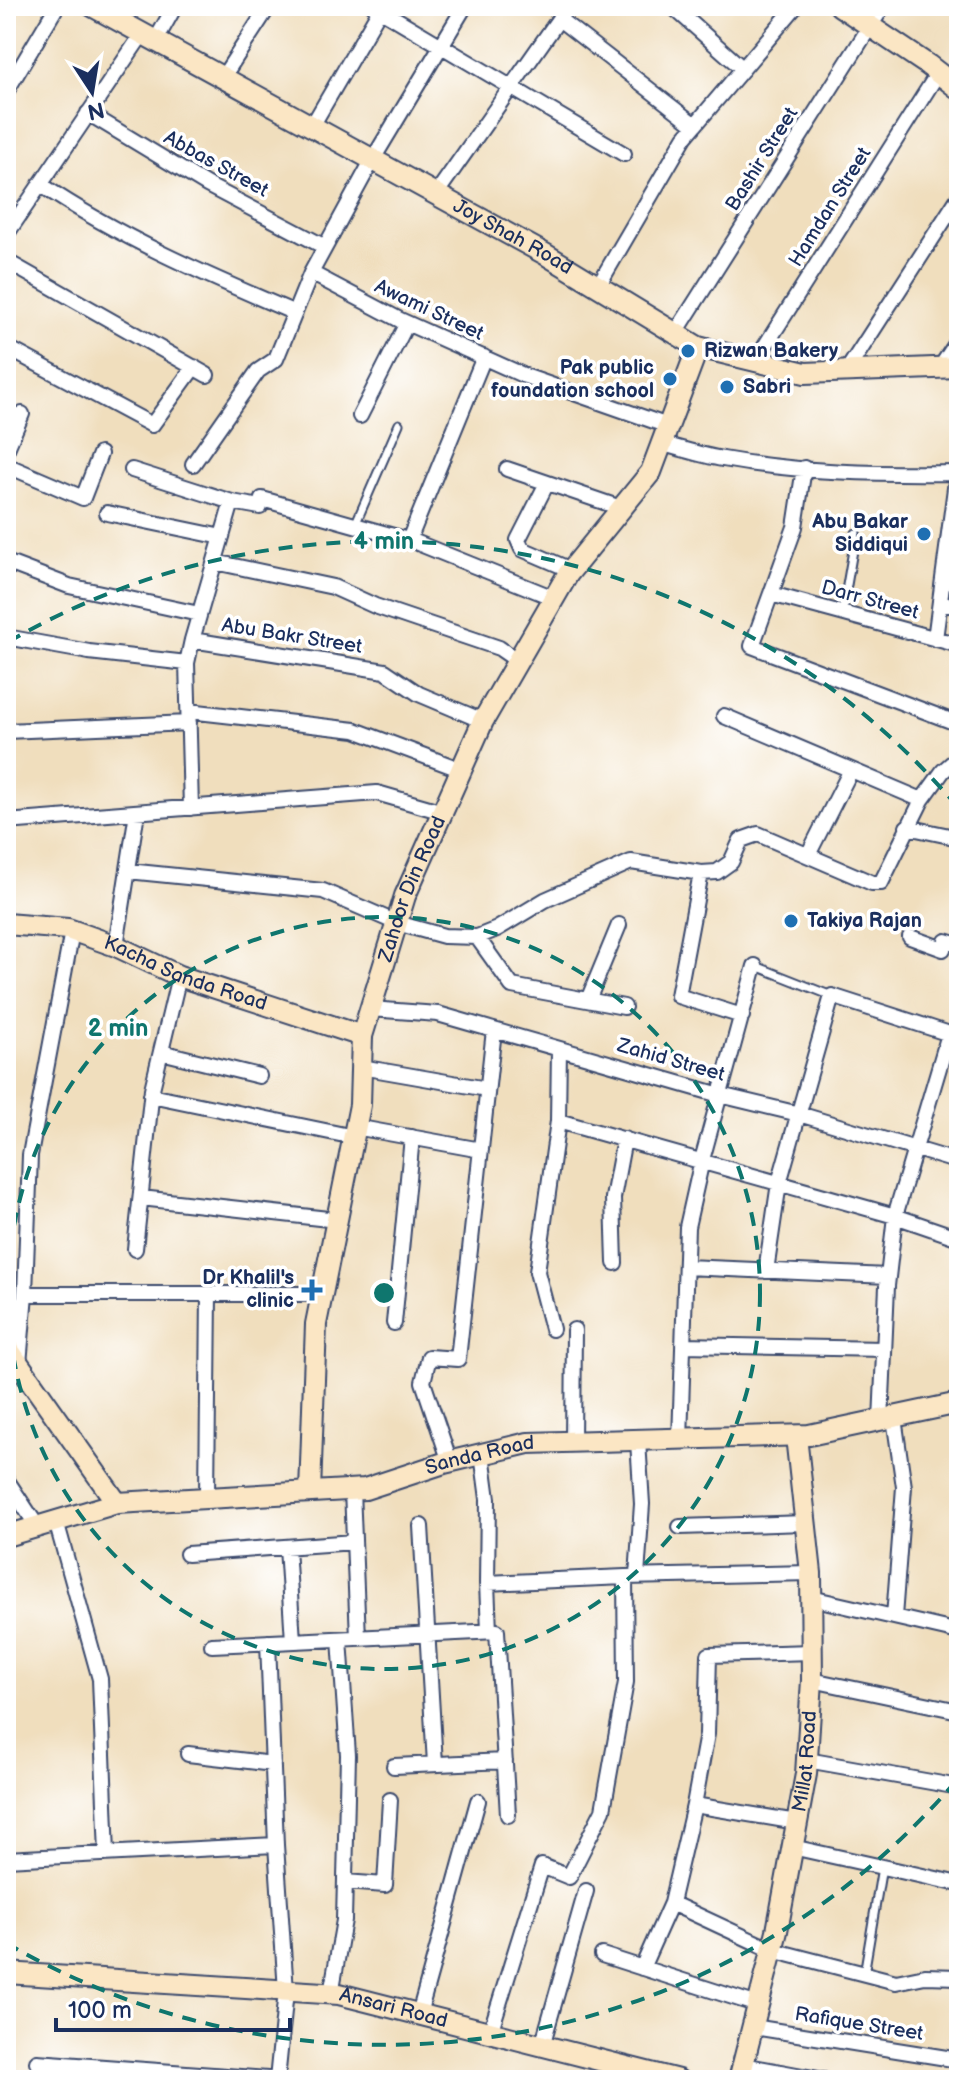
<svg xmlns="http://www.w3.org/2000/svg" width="965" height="2086" viewBox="0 0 965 2086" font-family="'Balsamiq Sans',sans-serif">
  <rect width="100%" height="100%" fill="#fff"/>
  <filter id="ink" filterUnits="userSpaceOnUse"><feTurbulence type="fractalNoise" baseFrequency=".0125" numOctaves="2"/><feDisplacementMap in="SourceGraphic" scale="16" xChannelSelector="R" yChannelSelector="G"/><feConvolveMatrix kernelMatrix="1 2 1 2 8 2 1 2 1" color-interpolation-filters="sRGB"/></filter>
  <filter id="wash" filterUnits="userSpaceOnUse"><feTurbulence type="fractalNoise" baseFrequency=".006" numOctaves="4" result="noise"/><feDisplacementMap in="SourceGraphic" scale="32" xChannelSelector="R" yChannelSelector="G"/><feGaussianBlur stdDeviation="1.8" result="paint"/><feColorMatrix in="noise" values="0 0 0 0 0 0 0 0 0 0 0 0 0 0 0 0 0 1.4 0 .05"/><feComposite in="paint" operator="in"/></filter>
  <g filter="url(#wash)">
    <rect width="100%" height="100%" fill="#f0debd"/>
  </g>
  <g filter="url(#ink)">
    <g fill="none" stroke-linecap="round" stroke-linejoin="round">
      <defs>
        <path id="lane" d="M6 407 22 414
          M355 525 399 424
          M842 614 856 533
          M756 966 832 996
          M864 1974 882 1867"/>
        <path id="street" d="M374 6 624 154
          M672 6 743 69
          M559 19 695 125
          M156 40 175 6
          M223 77 269 6
          M6 92 57 6
          M88 113 207 185 325 247
          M312 126 382 6
          M40 184C120 238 206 275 295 313
          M436 194 568 6
          M6 235 143 33
          M6 261 207 375
          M311 273 400 320 525 376 668 426
          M598 286 685 137 796 6
          M675 334 883 6
          M6 347 152 425 194 367
          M755 362 938 73
          M940 368 959 339
          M846 372 959 197
          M360 416 407 323
          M663 444C683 449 703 456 723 459 800 473 881 474 959 473
          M6 451 22 414
          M193 464 258 371 276 359 311 273 373 159 465 6
          M6 465 83 498 100 454
          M804 468 795 527 752 646 959 724
          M507 469 621 508
          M132 470 232 502 260 507 262 499 415 542 554 598
          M547 483 518 540 522 549 571 570
          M107 513 222 537
          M409 540 484 357
          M6 562 69 586 199 614
          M215 562 333 587 375 606 499 648 518 661
          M771 594 959 645
          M940 604 959 606
          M6 637 89 652 187 663 192 640 385 671 419 694 483 721
          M935 639 957 473
          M192 640 232 502
          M187 663 191 808
          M189 711 355 730 462 770
          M724 716 922 800
          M6 731 189 723
          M6 822 377 793 443 812
          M907 827 959 838
          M808 855 851 770
          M128 871 323 891 397 923 444 936 477 937 497 929 545 900 631 862 701 873 717 872 731 862 741 840 758 834 872 883H881L922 800 943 771 959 757
          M701 873 678 996 742 1016
          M477 937 512 986 624 1007
          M910 937 943 949 946 941 959 945
          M116 946 137 812
          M588 1000 619 925
          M370 1009 438 1014 720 1095 799 1114 959 1162
          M559 1049 558 1121 895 1216 959 1238
          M161 1052 259 1076
          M361 1067 487 1089
          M151 1095 354 1137
          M355 1127 481 1150
          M141 1198 337 1220
          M135 1249 152 1089 179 976
          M615 1263 613 1198 624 1139
          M686 1267 888 1276
          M766 1271 779 1183 832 996 959 1037
          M25 1294H322
          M394 1323 412 1137
          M552 1329 537 1272 558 1121
          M683 1345 884 1349
          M19 1364 25 1294 30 1155 72 931
          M881 1421 887 1286 895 1216 949 1034
          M680 1440 687 1227 702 1160 755 966
          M573 1443 574 1330
          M482 1454 488 1499 487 1583
          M450 1462 423 1382 429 1357 458 1359 494 1030
          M6 1479 37 1526
          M352 1490 358 1638
          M207 1497 209 1294
          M56 1521 100 1679 107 1854
          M421 1526 435 1764
          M680 1527 805 1523
          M287 1547 293 1641
          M187 1554 354 1542
          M637 1576 642 1504 638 1441
          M811 1598 959 1632
          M894 1617 904 1487 894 1418
          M489 1631 487 1583 625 1577
          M268 1642 276 1845 286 1991 277 2080
          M212 1645 497 1631 508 1815
          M812 1680 959 1711
          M188 1754 273 1764
          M807 1760 959 1787
          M394 1766 505 1761
          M694 1805 797 1822
          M792 1847 959 1884
          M6 1859 276 1845
          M345 1882 385 1885 390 1800
          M671 1903 772 1950 896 1982 925 1976 959 1977
          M602 1955 758 2005
          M642 1968 671 1903 694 1805 707 1734 709 1655 812 1652
          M331 1994 344 1920 348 1755 340 1639
          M419 2014 478 1801
          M753 2027 959 2060
          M490 2033 542 1866 569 1877 603 1810 626 1682 625 1577 811 1573
          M542 2046 586 1891
          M37 2062 281 2080
          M743 2065 824 2080"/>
        <g id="secondary">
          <path id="s1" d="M92 6 545 254 698 347 805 373 959 367"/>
          <path d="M840 6 928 65 959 89"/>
          <path id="s2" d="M6 924 68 929 116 946 179 976 362 1036"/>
          <path d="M6 1346 117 1503"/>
          <path id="s3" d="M310 1492 316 1324 360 1105 362 1036 405 896 483 721 568 574 651 472 698 347"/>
          <path id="s4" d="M6 1536 117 1503 365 1489 444 1463 528 1443 809 1435 959 1403"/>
          <path id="s5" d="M6 1973 339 1994 678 2080"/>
          <path id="s6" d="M739 2080 777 1931 806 1774 812 1680 811 1573 796 1436"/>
        </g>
      </defs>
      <use href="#lane" stroke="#3b496c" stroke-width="11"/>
      <use href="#street" stroke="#3b496c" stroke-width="18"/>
      <use href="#secondary" stroke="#3b496c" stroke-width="24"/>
      <use href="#lane" stroke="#fff" stroke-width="7"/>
      <use href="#street" stroke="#fff" stroke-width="14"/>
      <use href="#secondary" stroke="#fbe6c4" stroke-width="20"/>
    </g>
  </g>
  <g fill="none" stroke="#0f766e" stroke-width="4" stroke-dasharray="14 10">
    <circle cx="384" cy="1293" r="376"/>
    <path d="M956 1781A752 752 0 0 1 8 1944M8 642A752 752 0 0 1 956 805"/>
  </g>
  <g fill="#1f6fb2" stroke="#fff" stroke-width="3">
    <circle cx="688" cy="351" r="8"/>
    <circle cx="670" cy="379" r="8"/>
    <circle cx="727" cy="387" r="8"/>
    <circle cx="924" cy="534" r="8"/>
    <circle cx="791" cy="921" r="8"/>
    <path d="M308 1278h8v8h8v8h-8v8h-8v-8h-8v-8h8z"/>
  </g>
  <g text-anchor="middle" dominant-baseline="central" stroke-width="7" stroke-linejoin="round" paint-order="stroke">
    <g font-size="20" fill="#1b2f5e" stroke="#fff">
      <text transform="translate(762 159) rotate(-58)">Bashir Street</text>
      <text transform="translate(216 164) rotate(29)">Abbas Street</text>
      <text transform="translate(830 207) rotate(-58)">Hamdan Street</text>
      <text stroke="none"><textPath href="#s1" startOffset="480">Joy Shah Road</textPath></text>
      <text transform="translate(429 310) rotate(25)">Awami Street</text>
      <text transform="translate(870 600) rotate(15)">Darr Street</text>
      <text transform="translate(292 636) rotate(9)">Abu Bakr Street</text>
      <text stroke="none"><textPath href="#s3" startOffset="616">Zahoor Din Road</textPath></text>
      <text stroke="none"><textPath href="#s2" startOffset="188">Kacha Sanda Road</textPath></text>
      <text transform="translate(671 1060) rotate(16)">Zahid Street</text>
      <text stroke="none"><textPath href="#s4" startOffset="484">Sanda Road</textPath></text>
      <text stroke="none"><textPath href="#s6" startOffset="326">Millat Road</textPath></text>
      <text stroke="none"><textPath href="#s5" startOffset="390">Ansari Road</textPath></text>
      <text transform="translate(859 2024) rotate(9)">Rafique Street</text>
    </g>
    <g font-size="20" font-weight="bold" fill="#1b2f5e" stroke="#fff" text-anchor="start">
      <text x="704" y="351">Rizwan Bakery</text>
      <text x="654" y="368" text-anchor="end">Pak public<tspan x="654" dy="23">foundation school</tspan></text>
      <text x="743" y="387">Sabri</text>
      <text x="908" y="522" text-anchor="end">Abu Bakar<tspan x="908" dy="23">Siddiqui</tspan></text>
      <text x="807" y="921">Takiya Rajan</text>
      <text x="294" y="1278" text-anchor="end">Dr Khalil's<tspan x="294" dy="23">clinic</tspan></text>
    </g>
  </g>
  <circle cx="384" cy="1293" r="12" fill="#0f766e" stroke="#fff" stroke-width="4"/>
  <g font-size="24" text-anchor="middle" font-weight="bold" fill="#0f766e" stroke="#fff" stroke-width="7" stroke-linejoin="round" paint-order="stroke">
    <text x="384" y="549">4 min</text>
    <text x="118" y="1036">2 min</text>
  </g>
  <rect width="965" height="2086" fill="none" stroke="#fff" stroke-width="32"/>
  <g transform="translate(92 92) rotate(168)" stroke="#ffffff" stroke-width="6" paint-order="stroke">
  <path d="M0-6L14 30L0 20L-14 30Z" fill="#1b2f5e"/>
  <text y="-12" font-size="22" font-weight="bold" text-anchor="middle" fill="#1b2f5e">N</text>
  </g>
  <path d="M56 2018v12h234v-12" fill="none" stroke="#1b2f5e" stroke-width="4"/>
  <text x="68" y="2018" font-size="24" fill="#1b2f5e" stroke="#ffffff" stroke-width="6" paint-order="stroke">100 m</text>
</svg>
